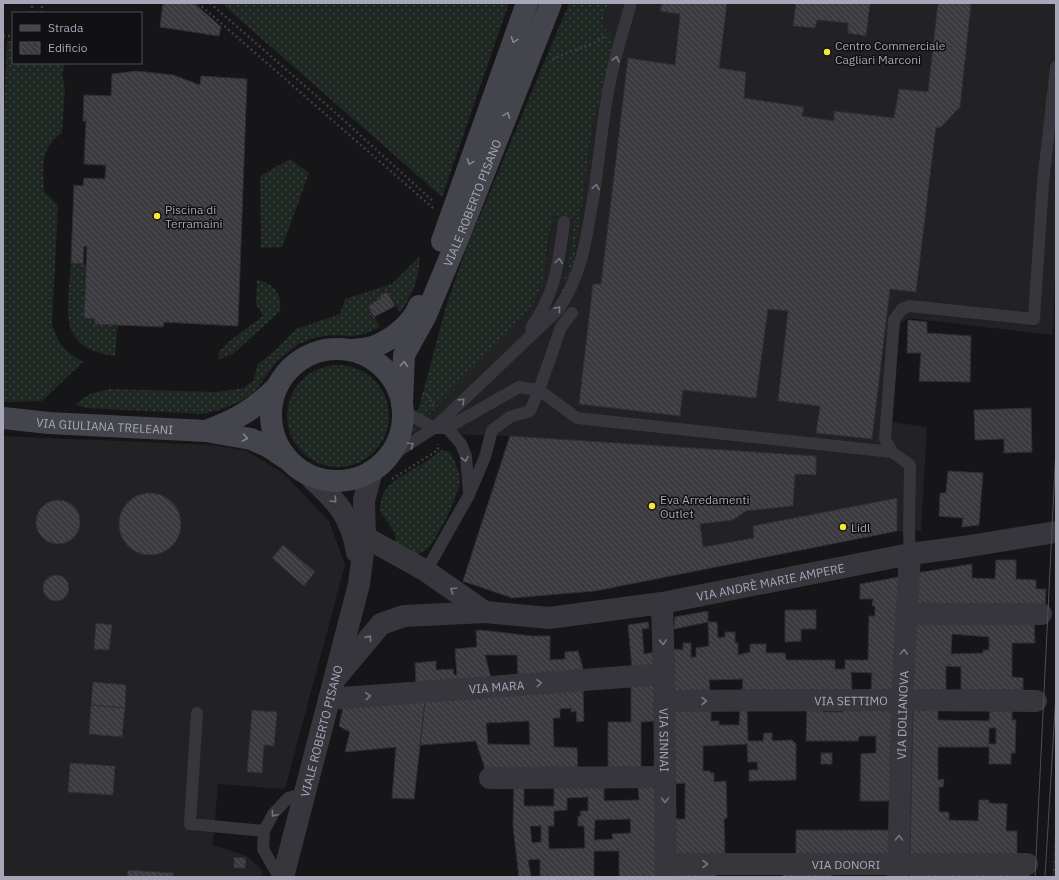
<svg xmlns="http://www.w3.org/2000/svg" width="1059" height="880" viewBox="0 0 1059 880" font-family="'IBM Plex Sans',sans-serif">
  <defs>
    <pattern id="grass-dots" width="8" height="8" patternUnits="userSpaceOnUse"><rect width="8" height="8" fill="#1f2722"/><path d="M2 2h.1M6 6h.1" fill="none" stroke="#3d4440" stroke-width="1.8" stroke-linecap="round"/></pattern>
    <pattern id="building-back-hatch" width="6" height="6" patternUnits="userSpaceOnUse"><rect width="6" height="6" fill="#3b3a3f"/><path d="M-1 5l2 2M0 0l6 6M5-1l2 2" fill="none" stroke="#545458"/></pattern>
  </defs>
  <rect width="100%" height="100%" fill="#161517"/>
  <path fill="#222124" d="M608 3H1056V249L1053 335 908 318 900 324 892 422 927 427 921 531H897L595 591 512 598 463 581 509 436 412 433 525 316 548 253 551 216 574 219 569 268 565 281 555 303 573 271 593 123 602 95 607 65 615 40 602 25Z
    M3 436 213 445 247 451 283 473 329 521 345 565 285 789 218 784 213 845 247 856 263 871 261 877H3Z"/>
  <path fill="url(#grass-dots)" d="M221 3H509L442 197Z
    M569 3H608L602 25 615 40 607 65 602 95 593 123 573 271 559 304 555 303C570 277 571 249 574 219L552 216 543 281 537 298 525 316 412 433 447 303 468 244Z
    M7 41H13V63H65L62 74 65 89 62 133C40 148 43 167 44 191L58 205 52 325C60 347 64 350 83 362L42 401 3 402V128Z
    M290 159 309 173 282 247 261 248 260 176Z
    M420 256C418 281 414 292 400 313L387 292 380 296 381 298 368 306 380 327 365 334 352 336 331 335 314 338 299 344 277 361 256 390 240 402 219 410 203 414 85 408 75 404 90 394 110 389 217 392 244 388 253 381 258 364 277 349 296 329 340 314 345 299 392 284Z
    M71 263 86 264 84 318 95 319V324L118 325 115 356C55 348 68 309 71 263Z
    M257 280C272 281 285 297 279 312L234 353 218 360 219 352 231 340 263 316 256 304Z
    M287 416a51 51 0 1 1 102 0a51 51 0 1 1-102 0Z
    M441 450 450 452C454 460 459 469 460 478 461 492 439 534 430 546 428 549 421 553 417 554 410 556 401 549 395 546V533L379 510C381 505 381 499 383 494 394 474 426 466 441 450Z
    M1056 812V877H1052L1053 870Z"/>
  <path fill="url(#building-back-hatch)" stroke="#302f33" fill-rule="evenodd" d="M163 3H194L221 27 219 36 160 27Z
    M662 3H971L960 107 940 128 936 127 916 292 890 289 872 439 816 433 820 406 778 401 788 311 768 309 756 398 683 390 680 416 579 404 593 284H601L628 58 675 65 680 14 660 11Z
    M727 3H796L793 26 815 28 817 20 848 23V33L866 36 870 3H938L928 92 899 89 894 118 834 111V121L802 116 804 107 744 98 746 72 719 68Z
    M136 71 173 75 200 85 201 76 247 79 238 326 164 322 163 327 95 324V319L84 318 87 247 84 246 83 264 71 263 74 185 83 186 84 178 105 179 106 165 84 164 86 121H83L84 95 111 96 112 74Z
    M387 292 395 306 374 317 368 306 381 298 380 296Z
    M908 320 927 322V333L971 336 970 382 919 381 921 353H907Z
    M1031 408 1032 452 1004 453V439L975 440 974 410Z
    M510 436 816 456V475L795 474 793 506 746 511 733 520 700 524 703 547 754 538 753 526 897 498V531L595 591 512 598 463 581Z
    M948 471 983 473 979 525 962 527 963 518 939 516 940 493H946Z
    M119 524a31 31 0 1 1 62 0a31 31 0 1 1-62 0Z
    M36 522a22 22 0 1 1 44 0a22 22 0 1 1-44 0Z
    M283 545 315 572 304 586 272 558Z
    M996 560H1016V579L1036 580V589H1046L1045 605 915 603 916 573 972 564V578L995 579Z
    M43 588a13 13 0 1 1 26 0a13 13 0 1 1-26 0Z
    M899 577 895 690H871L872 673 851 672 852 690H742L743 679 709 680 710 690 674 691V649L683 650V643H691V657H696V648L709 646 708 622H717L718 638 725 637V632H735V643H738V655L750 652V644H766V653H785L786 660H835V669H845V660H868L869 616H875V606H872L873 599H860V584Z
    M785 610H816V629H801V641L785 642Z
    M708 611V622L674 629 675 617Z
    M648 622 649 628 642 629 644 654 656 652 657 666 632 668 628 625Z
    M915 622H1034L1035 643H1012V677L1023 678V690H961V667L946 666V690H913ZM952 634 989 637V650H983V653L951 654Z
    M96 623 112 625 109 650 94 649Z
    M481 630 532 636H550V660L565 659V652L578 651 584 672 518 676 517 655H485L491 678 416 684 415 663 436 661V670L453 669 454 675H457L455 649 477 647 476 631Z
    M93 682 126 685 125 708 91 705Z
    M631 685H657V721L641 722V771H608V722H631Z
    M583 689 584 721 577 722 576 711 571 712V708L560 709V718H553L554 747 577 748 578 772H486L476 741 420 745 425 702ZM529 721 530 745 488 744 486 723Z
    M425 702 414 799 392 798 396 747 345 752 350 732 339 726 343 708Z
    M91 705 125 708 122 737 89 734Z
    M674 707H711V721H719V725H739L740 708 747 707 748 741H763L764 733H772V741L792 740 796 744V780L749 781V770H758L757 762H748L747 744 703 746V771H710L711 773H714V782L726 781 727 818 724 819 725 854H675V819H685V783L674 784Z
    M807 707H823V712H843V708H895L893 801H860L861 754 876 753V736H859L858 741H806Z
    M913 709H938V720L989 721 990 709H1012V720H1016L1015 753H1011V764H989V747H938V780L944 779 943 787H939V812H949V820L978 821 979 800H989V803L1007 804 1006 831H1017V854H910ZM989 728H996V744H989Z
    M252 710 277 712 274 746 264 745 262 773 247 772Z
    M821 753H832V764H821Z
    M70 763 115 766 113 795 68 792Z
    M655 782 658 877H619V851H594V877H540V859L528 860 531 877H519L513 826 514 784H524V806H554V784L604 783V801L639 800 638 783ZM588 797V811H580L581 816H578V826H584L585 848 549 849 548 826H554V811L567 810V798ZM630 819 631 833 612 834 613 839 594 840 595 820ZM530 826H541V842L532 843Z
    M796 830H892V855L796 854Z
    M234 857 246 858 245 868H234Z
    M128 870 173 873V877H127Z
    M675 872H716V877H675Z
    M783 872H832V877H783Z
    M910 872H1030V877H910Z"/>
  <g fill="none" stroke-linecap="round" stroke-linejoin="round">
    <path stroke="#3c3c43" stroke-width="2.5" stroke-dasharray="2 3" stroke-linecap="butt" d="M198 3 433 208
      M210 3 329 107 434 202
      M32 13V3
      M42 13V3
      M3 36H13
      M552 60C569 50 589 48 605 36
      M423 393 428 396 434 407
      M392 479 438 450V444"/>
    <path stroke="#37363c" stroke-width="12" d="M531 328C556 292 558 265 564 222
      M402 410 434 428H447L519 387 539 390 561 327 572 313
      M447 428 461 444 466 456 469 493
      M892 452 885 439 894 320 902 309 909 306 1034 319 1043 183 1056 67
      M386 459 434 428 558 310C579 280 585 247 591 211 599 168 601 125 610 82 615 55 624 29 631 3
      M426 571 469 495 485 457 492 430 510 417 530 411 539 390 577 418 892 452 910 465 909 531 910 554
      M197 713 190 824 264 831
      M279 877 263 849 264 831 273 814 288 798 305 793"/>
    <g stroke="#37363c" stroke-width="22">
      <path d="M365 537 426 571 485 612"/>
      <path id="s1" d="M662 603 664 674 666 877"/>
      <path d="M906 614H1041"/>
      <path id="s2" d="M335 679 381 624 404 616 485 612 549 618 662 603 910 554 963 547 1056 532"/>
      <path id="s3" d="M329 699 664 674"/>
      <path id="s4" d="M665 701 902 700 1036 701"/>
      <path d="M490 778 665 777"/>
      <path id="s5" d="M666 864H1027"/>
      <path id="s6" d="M898 877 902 700 910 554"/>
    </g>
    <g stroke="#37363c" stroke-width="22">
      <path d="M306 473C334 499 350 512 357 552"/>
      <path id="s7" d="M283 877 359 584 365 537 364 500 372 471"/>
    </g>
    <g stroke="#44444c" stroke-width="22">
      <path d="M442 241 527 3"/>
      <circle cx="337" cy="415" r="66"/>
      <path d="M350 350C358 349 368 349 375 346 392 340 413 323 419 306"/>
      <path id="s8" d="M402 403 404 355 426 315 459 236 551 3"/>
      <path id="s9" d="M3 418 49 423 206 431 251 439 269 447 285 458"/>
      <path d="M206 431C238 419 253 410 277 387"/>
    </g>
    <path stroke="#4d4d55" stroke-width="1" d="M1035 877 1056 447
      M1045 877 1056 694"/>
  </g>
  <defs><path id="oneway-chevron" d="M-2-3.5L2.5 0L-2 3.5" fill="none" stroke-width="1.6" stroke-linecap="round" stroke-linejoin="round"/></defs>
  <g stroke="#848492">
    <use href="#oneway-chevron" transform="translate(514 40) rotate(110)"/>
    <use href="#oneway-chevron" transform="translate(507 115) rotate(-69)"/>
    <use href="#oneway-chevron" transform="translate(470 162) rotate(110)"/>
    <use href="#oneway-chevron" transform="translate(404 364) rotate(-87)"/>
    <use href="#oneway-chevron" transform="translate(245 438) rotate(11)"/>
  </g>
  <g stroke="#757480">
    <use href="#oneway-chevron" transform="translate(616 59) rotate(-75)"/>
    <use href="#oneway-chevron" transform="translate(596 187) rotate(-81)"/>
    <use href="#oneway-chevron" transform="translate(559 261) rotate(-83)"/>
    <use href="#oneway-chevron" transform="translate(558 309) rotate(-49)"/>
    <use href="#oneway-chevron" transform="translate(462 401) rotate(-44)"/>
    <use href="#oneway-chevron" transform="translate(411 445) rotate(-35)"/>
    <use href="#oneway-chevron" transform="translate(465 459) rotate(79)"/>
    <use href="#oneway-chevron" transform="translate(334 500) rotate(47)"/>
    <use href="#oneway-chevron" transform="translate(453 590) rotate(-145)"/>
    <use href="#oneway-chevron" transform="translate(369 638) rotate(-51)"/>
    <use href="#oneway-chevron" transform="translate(663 642) rotate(88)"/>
    <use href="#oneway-chevron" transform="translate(904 652) rotate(-87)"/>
    <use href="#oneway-chevron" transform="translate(539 683) rotate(-4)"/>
    <use href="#oneway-chevron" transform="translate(368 696) rotate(-4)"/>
    <use href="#oneway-chevron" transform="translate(704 701)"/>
    <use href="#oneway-chevron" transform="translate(665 800) rotate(90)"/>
    <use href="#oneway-chevron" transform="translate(274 814) rotate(126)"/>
    <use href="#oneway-chevron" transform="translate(899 838) rotate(-89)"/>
    <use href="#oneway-chevron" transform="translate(705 864)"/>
  </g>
  <g fill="#f6ea2e" stroke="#111012" stroke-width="1.5">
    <circle cx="827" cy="52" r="4"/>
    <circle cx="157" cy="216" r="4"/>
    <circle cx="652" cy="506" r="4"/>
    <circle cx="843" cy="527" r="4"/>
  </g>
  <g text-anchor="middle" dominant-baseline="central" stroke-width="3" stroke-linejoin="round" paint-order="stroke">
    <g font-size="12" fill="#a7a7b7" stroke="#111012" text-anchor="start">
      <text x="835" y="45">Centro Commerciale<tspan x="835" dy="14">Cagliari Marconi</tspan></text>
      <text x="165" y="209">Piscina di<tspan x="165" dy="14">Terramaini</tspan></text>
      <text x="660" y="499">Eva Arredamenti<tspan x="660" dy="14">Outlet</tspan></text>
      <text x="851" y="527">Lidl</text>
    </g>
    <g font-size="12" fill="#a7a7b7" stroke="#111012">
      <text stroke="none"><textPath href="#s8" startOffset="215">VIALE ROBERTO PISANO</textPath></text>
      <text stroke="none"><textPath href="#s9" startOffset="102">VIA GIULIANA TRELEANI</textPath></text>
      <text stroke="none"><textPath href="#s2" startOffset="466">VIA ANDRÈ MARIE AMPERE</textPath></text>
      <text stroke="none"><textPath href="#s3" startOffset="168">VIA MARA</textPath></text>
      <text stroke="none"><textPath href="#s4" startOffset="186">VIA SETTIMO</textPath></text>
      <text stroke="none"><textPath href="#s6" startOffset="162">VIA DOLIANOVA</textPath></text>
      <text stroke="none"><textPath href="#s7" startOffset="151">VIALE ROBERTO PISANO</textPath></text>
      <text stroke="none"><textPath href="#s1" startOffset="137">VIA SINNAI</textPath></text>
      <text stroke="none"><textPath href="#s5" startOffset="180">VIA DONORI</textPath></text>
    </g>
  </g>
  <rect width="1059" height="880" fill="none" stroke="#a7a7b7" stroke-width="8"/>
  <rect x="12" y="12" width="130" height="52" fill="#111012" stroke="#4d4c54"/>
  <rect x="20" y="25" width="20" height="6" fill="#44444c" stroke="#4d4c54"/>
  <text x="48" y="32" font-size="12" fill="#a7a7b7">Strada</text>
  <rect x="20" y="42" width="20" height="12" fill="url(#building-back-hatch)" stroke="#4d4c54"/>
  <text x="48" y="52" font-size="12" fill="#a7a7b7">Edificio</text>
</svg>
